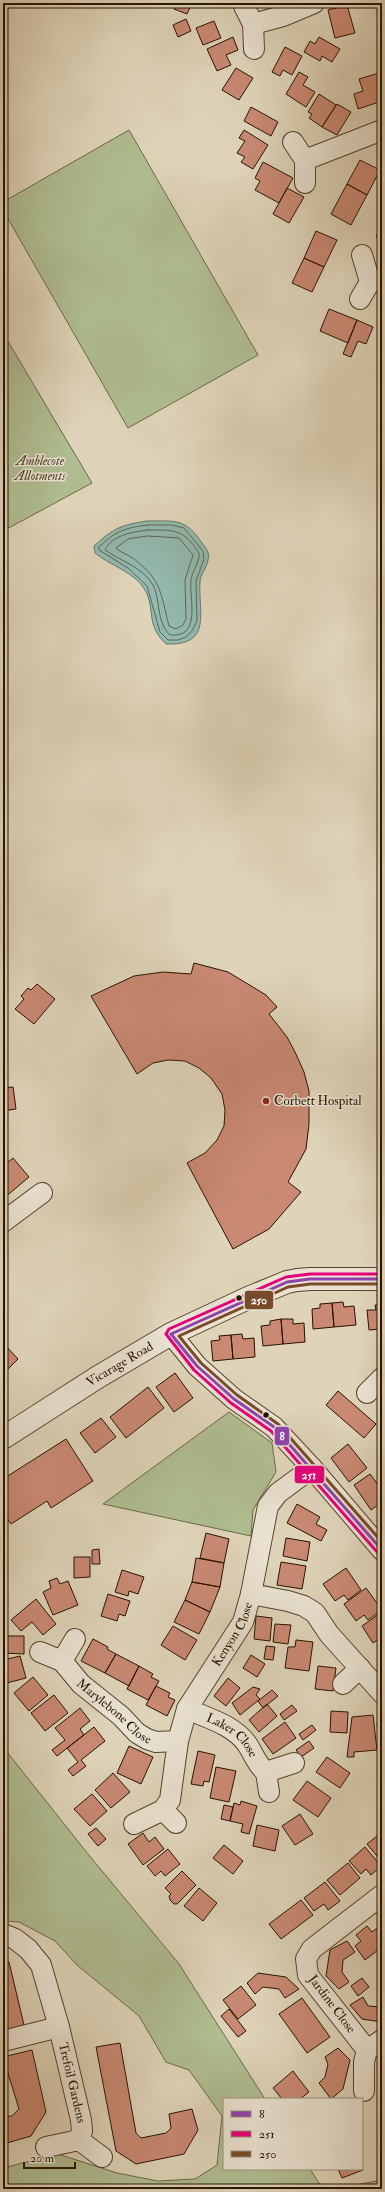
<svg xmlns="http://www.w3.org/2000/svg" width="385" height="2192" viewBox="0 0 385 2192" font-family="'IM FELL Double Pica',serif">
  <rect width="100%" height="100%" fill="#dfd4b9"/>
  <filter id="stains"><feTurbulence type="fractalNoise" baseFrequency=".005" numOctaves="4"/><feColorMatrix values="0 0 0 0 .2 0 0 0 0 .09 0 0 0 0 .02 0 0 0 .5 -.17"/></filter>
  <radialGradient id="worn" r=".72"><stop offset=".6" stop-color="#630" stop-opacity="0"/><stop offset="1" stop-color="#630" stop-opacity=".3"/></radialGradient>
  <path fill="#afbd91" stroke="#6b6848" d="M129 130 258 355 128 428 3 210V202Z
    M3 333 92 483 3 531Z
    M229 1412 272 1443 276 1472 253 1510 251 1536 103 1504Z
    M3 1747 88 1854 179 1964 265 2099H224V2169H310L323 2189H7L3 2168 58 2154 117 2173 158 2181 195 2179 217 2165 222 2116 189 2070 166 2062 139 2016 77 1965 55 1941 19 1922 3 1921Z
    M382 2180V2189H333Z"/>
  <path fill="#93b8ad" stroke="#687668" d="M147 521C176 521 185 518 202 543 206 548 210 553 208 560 207 568 200 574 200 582 198 612 213 646 166 644 145 624 156 610 145 590 135 572 109 565 95 553L94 546C114 528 121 525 147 521Z"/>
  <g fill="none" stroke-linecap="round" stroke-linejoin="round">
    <path stroke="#5d6556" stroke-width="1" d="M148 525H172L184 528 203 551 204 559 196 581 197 621 192 631 186 637 178 640H168L160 632 147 586 128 568 99 550V547C116 531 124 528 148 525Z
      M148 530C176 530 183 529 199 553 200 562 192 571 191 580 189 599 202 638 170 635 156 622 161 601 153 585 144 568 119 560 105 550 112 535 133 532 148 530Z
      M148 536 179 538 193 555 185 580 186 619 183 625 176 629 169 626C161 595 162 580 134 559 129 555 121 553 116 548L128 539Z"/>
  </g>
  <path fill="#c98973" stroke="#271200" d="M168 3H192L187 14 174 9 175 6Z
    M371 3H382V6L373 8Z
    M347 5 355 33 335 38 328 10Z
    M382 11V29L377 13Z
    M186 19 191 31 178 37 173 25Z
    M214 21 221 38 203 45 196 28Z
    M233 37 238 50 226 55 231 65 217 71 207 49Z
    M319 37 340 49 332 62 322 56 320 61 304 52 310 41 315 44Z
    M285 47 302 56 292 75 283 70 280 76 272 72Z
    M236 68 253 78 239 100 222 90Z
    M299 72 308 77 303 85 315 92 306 107 286 94Z
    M382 72V101L358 109 354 94 363 91 359 79Z
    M319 94 336 105 322 127 309 118 312 114 308 112Z
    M337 104 351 112 337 135 322 127Z
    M251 107 278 122 271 136 244 121Z
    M244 130 268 145 253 169 241 162 245 157 237 153 245 141 239 138Z
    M360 160 380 170 367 195 347 184Z
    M263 162 293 178 279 203 255 190 260 181 255 178Z
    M347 184 367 195 351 225 331 214Z
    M287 188 304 197 289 223 273 214Z
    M382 226V240L376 236Z
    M316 231 337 240 324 267 304 258Z
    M304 258 324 267 312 292 292 283Z
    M329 309 357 320 348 343 320 331Z
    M357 320 373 327 366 344 358 341 351 357 343 354Z
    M194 963 228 972 266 995 277 1007 269 1014 287 1037 295 1052 304 1072 309 1091V1124L306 1149 288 1182 301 1192 269 1229 233 1249 187 1163 205 1153 217 1140 224 1126 225 1110 222 1094 211 1078 199 1068 185 1061 168 1060 153 1063 137 1074 91 996 134 976 163 972 191 974Z
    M37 984 55 999 34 1024 15 1009 24 999 21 996 28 988 31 990Z
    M13 1087 16 1109 3 1111V1088Z
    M13 1158 29 1177 3 1199V1166Z
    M343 1302 344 1307 354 1306 356 1325 334 1327 332 1303Z
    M332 1303 334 1327 313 1329 312 1309 320 1308V1304Z
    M382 1304V1329L369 1330 367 1310H376L375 1305Z
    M281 1319 283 1344 263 1346 261 1326 270 1325V1321Z
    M281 1319H293V1324L304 1323 305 1342 283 1344Z
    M242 1334 243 1339 254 1338 255 1357 233 1359 231 1335Z
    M231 1335 233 1359 213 1361 211 1341 220 1340 219 1336Z
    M3 1343 18 1359 3 1374Z
    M175 1373 193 1398 174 1412 156 1387Z
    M148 1387 164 1408 126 1438 110 1417Z
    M338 1391 376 1424 364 1438 326 1405Z
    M101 1418 116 1437 95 1453 80 1433Z
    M66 1439 93 1481 51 1508 47 1501 11 1524 3 1513V1479Z
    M348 1444 367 1468 349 1482 331 1458Z
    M370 1474 382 1490V1502L371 1510 354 1485Z
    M297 1504 320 1517 316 1524 327 1530 321 1541 287 1523Z
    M206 1533 229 1539 224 1563 200 1558Z
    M286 1538 310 1542 307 1561 283 1556Z
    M99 1549 100 1564H92V1550Z
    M74 1557H90V1577L74 1578Z
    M196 1558 224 1563 220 1587 192 1582Z
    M281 1562 306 1566 302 1589 277 1585Z
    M346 1568 361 1590 348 1600 344 1595 335 1601 323 1584Z
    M122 1570 144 1577 138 1594 129 1591 128 1596 115 1592Z
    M57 1578 60 1584 68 1581 78 1605 53 1615 43 1592 51 1588 49 1581Z
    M192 1582 220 1587 210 1612 185 1600Z
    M366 1588 382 1610 368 1620 364 1615 356 1621 344 1604Z
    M108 1594 130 1601 125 1616 119 1614 117 1621 101 1616Z
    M36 1599 56 1624 43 1635 32 1622 21 1631 11 1620Z
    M185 1600 210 1612 199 1634 174 1622Z
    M382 1612V1637L373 1643 362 1626Z
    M256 1616 272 1618 270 1641 254 1639Z
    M275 1624 291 1625 288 1644 273 1642Z
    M173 1626 197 1640 185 1660 161 1645Z
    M3 1636H24V1654L3 1653Z
    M93 1639 108 1647 107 1649 116 1654 105 1673 81 1661Z
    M296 1640 313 1642 309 1671 285 1668 288 1647H295Z
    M266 1646 275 1647 273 1660 264 1659Z
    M116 1654 139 1666 129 1686 105 1673Z
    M251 1655 265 1664 257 1677 243 1668Z
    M20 1656 26 1678 3 1684V1660Z
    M139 1666 153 1674 151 1677 159 1681 148 1700 127 1689Z
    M318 1666 336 1668 333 1691 315 1689Z
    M33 1677 48 1695 29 1711 14 1693Z
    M228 1678 240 1688 226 1706 214 1696Z
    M156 1686 170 1693 168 1697 175 1700 167 1716 146 1705Z
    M253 1687 260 1689 256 1695 260 1699 240 1715 232 1703Z
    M272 1690 278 1696 263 1708 258 1701Z
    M54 1695 68 1713 45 1731 31 1713Z
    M267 1704 277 1716 259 1732 249 1720Z
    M292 1705 297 1711 284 1720 280 1714Z
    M80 1708 90 1721 80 1729 84 1735 57 1756 52 1750 65 1740 55 1728Z
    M331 1711 348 1712 347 1733 330 1732Z
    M373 1715 377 1750 354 1752V1757H347L352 1717Z
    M285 1722 296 1738 273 1754 262 1739Z
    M377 1723H382V1744L379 1745Z
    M312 1725 316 1730 303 1740 299 1734Z
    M94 1727 105 1741 81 1760 86 1766 73 1776 68 1770 78 1762 67 1748Z
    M309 1741 314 1748 301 1757 296 1750Z
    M129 1746 153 1757 141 1784 117 1773Z
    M198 1751 215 1755 209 1782 204 1781 203 1786 191 1784Z
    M327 1757 350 1773 340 1788 316 1772Z
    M216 1767 236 1771 229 1802 210 1798Z
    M113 1773 130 1792 111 1808 95 1790Z
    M307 1781 331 1798 318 1817 293 1800Z
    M92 1794 107 1811 90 1826 74 1809Z
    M241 1801 257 1806 249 1834 241 1832 243 1824 230 1821 234 1803 240 1805Z
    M224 1805 233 1807 230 1821 221 1819Z
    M300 1814 313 1834 295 1845 282 1826Z
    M257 1825 279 1830 275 1851 253 1846Z
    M96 1828 106 1839 98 1846 88 1834Z
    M382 1832V1860L381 1861 367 1844Z
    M143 1833 149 1842 155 1837 164 1849 143 1865 128 1844Z
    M224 1845 243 1861 233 1874 213 1858Z
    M365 1847 381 1866 371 1875 366 1869 361 1874 349 1861Z
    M168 1849 180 1864 165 1876 161 1871 155 1876 147 1866Z
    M348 1863 360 1878 340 1895 327 1880Z
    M182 1871 196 1885 177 1904H174L170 1900 169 1896 171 1894 165 1888Z
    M325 1882 340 1901 328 1910 324 1904 314 1911 304 1898Z
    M199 1888 217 1903 203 1921 184 1906Z
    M301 1900 313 1915 281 1939 269 1924Z
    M381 1925 382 1947 365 1960 355 1946 361 1941 356 1935 367 1926 372 1932Z
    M347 1941 355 1952 343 1960 342 1972 349 1982 339 1989 326 1976 330 1950Z
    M3 1958 9 1962 24 2025 3 2031Z
    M258 1973 286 1977 299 1989 285 1998 279 1989 263 1987 255 1994 247 1983Z
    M362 1978 369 1987 358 1996 351 1986Z
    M241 1986 256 2005 238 2019 223 2000Z
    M363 1997 368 2006 382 2007V2022L362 2019 350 2005Z
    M302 1998 330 2037 307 2053 279 2014Z
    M229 2009 246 2031 238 2037 221 2016Z
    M120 2043 136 2133 141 2138 166 2133 171 2128 169 2114 192 2109 198 2130 184 2154 136 2164 116 2151 96 2047Z
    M338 2048 350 2060 343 2089 331 2099 319 2083 325 2077 328 2064 325 2057Z
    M32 2050 46 2112 31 2136 7 2143 3 2117 12 2116 19 2109 3 2057Z
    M293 2071 309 2092 300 2099H282L273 2088Z
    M362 2168 363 2170 342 2178 338 2169Z"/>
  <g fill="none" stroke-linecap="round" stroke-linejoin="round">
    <defs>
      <g id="minor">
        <path d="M244 6 253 24 254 49"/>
        <path d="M253 24 283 16 314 3"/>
        <path d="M293 142 305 160V183"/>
        <path d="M305 160 382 130"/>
        <path d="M360 299 370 282 362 255"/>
        <path d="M3 1222 42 1193"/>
        <path d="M171 1334 197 1366 234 1399 274 1427 312 1468 382 1550"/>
        <path d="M367 1393 382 1378"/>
        <path d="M251 1594 288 1601 304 1606 315 1613 329 1634 382 1693"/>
        <path d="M40 1652 62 1661 75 1639"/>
        <path id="s1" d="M62 1661 81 1684 121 1716 137 1733 147 1739 156 1742 178 1741"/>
        <path d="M343 1684 360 1668"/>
        <path id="s2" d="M187 1709C207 1718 234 1725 247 1744 254 1754 256 1764 266 1772"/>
        <path d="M269 1792 266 1772 294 1763"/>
        <path d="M163 1810 176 1823"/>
        <path id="s3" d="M134 1824 163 1810 170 1800 178 1741 187 1709 243 1622 251 1594 268 1506 278 1493 312 1468"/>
        <path id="s4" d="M3 1934 15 1939 28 1949 41 1965 59 2027 81 2120 82 2131 79 2140 102 2157"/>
        <path d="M3 2041 59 2027"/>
        <path d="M367 2050 308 1975 306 1959 312 1949 382 1895"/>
        <path d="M364 2091V2062L367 2050 382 2040"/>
        <path d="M46 2147 79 2140"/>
      </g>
      <g id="tertiary">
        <path id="s5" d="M3 1438 98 1377 171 1334 248 1298 287 1282 297 1280 310 1279H382"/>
      </g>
    </defs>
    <use href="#minor" stroke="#55422e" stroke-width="22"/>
    <use href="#tertiary" stroke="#55422e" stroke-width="24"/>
    <use href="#minor" stroke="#eae3d2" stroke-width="20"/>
    <use href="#tertiary" stroke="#eae3d2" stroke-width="22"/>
    <defs>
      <path id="bus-1" d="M171 1334 197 1366 234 1399 274 1427 382 1550
        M171 1334 287 1282 310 1279H382"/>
      <path id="bus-2" d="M378 1553 271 1431 231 1403 194 1370 166 1334 169 1329 286 1277 310 1274H382"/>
      <path id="bus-3" d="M382 1284H310L288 1287 179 1336 201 1363 237 1395 278 1424 382 1542"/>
    </defs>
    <use href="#bus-1" stroke="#eae3d2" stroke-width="6"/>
    <use href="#bus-2" stroke="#eae3d2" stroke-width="6"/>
    <use href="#bus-3" stroke="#eae3d2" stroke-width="6"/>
    <use href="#bus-1" stroke="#8e44ad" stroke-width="3"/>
    <use href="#bus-2" stroke="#e5007d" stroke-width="3"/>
    <use href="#bus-3" stroke="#7a4b2a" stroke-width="3"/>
  </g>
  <circle fill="#8f2418" stroke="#eae3d2" stroke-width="1.5" cx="266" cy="1101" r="4"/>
  <g fill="#271200" stroke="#eae3d2" stroke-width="1.5">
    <circle cx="239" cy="1298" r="3.5"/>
    <circle cx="266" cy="1415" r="3.5"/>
  </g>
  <g text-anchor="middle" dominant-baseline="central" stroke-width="3" stroke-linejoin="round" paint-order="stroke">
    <g font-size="13" font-style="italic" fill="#50452c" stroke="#eae3d2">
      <text x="40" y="461">Amblecote<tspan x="40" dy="15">Allotments</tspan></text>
    </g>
    <g font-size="13" fill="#271200" stroke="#eae3d2" text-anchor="start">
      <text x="274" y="1101">Corbett Hospital</text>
    </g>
    <g font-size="13" fill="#271200" stroke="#eae3d2">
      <text stroke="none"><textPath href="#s5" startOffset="138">Vicarage Road</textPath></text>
      <text stroke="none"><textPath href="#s3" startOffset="225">Kenyon Close</textPath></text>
      <text stroke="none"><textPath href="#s1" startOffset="73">Marylebone Close</textPath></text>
      <text stroke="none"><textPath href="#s2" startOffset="53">Laker Close</textPath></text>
      <text transform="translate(332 2004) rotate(53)">Jardine Close</text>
      <text stroke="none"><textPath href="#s4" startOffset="172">Trefoil Gardens</textPath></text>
    </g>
  </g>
  <g stroke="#eae3d2" stroke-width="1.5">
    <rect x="244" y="1290" width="30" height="20" rx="4" fill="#7a4b2a"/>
    <rect x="274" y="1426" width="16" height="20" rx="4" fill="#8e44ad"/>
    <rect x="294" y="1465" width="31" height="19" rx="4" fill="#e5007d"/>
  </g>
  <g font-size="11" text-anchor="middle" font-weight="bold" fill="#fff">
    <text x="259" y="1304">250</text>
    <text x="282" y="1440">8</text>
    <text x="309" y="1479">251</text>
  </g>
  <rect width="385" height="2192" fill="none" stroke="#dfd4b9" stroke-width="16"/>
  <rect x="4" y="4" width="377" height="2184" fill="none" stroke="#271200" stroke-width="2"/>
  <rect x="8" y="8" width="369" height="2176" fill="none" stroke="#271200"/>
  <rect x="223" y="2098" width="140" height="72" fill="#eae3d2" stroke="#9c8f7e"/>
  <rect x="231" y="2111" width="20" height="6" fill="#8e44ad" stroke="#9c8f7e"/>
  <text x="259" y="2118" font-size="12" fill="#271200">8</text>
  <rect x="231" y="2131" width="20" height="6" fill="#e5007d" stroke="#9c8f7e"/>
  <text x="259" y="2138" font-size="12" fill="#271200">251</text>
  <rect x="231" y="2151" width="20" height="6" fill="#7a4b2a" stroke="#9c8f7e"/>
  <text x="259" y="2158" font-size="12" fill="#271200">250</text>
  <path d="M24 2162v6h51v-6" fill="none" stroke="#271200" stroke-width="2"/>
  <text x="30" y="2162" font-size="12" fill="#271200" stroke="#eae3d2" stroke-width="3" paint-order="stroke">20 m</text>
  <rect width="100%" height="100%" filter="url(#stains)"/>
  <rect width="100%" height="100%" fill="url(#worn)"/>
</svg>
